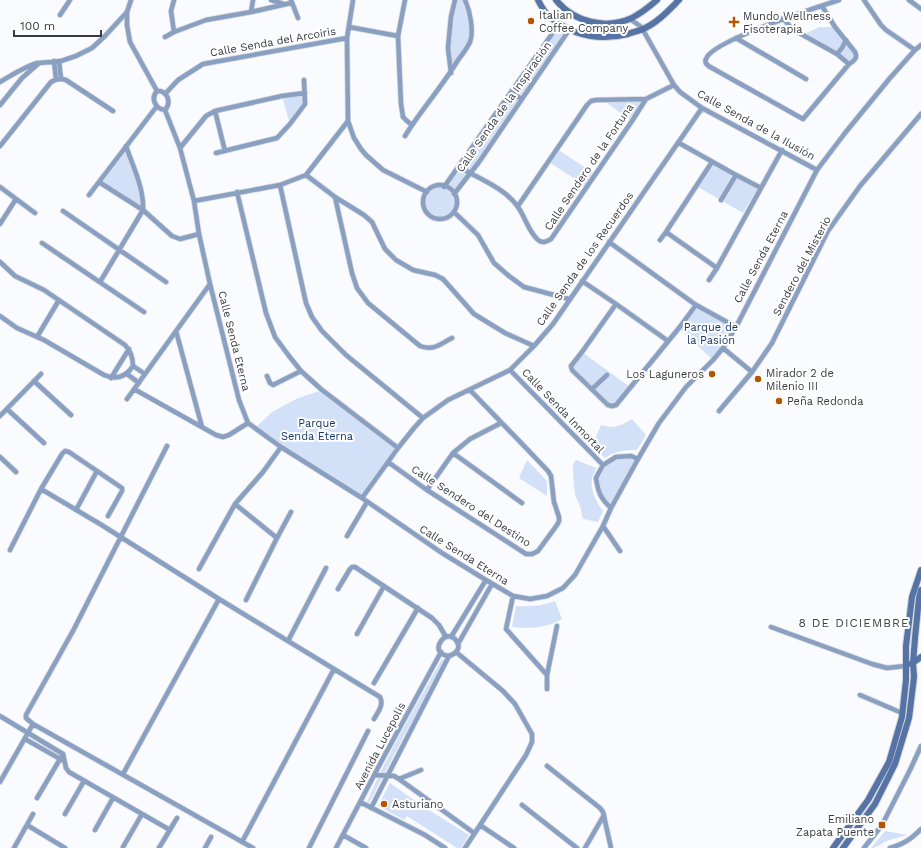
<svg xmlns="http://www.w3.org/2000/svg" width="921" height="848" viewBox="0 0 921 848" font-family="'Work Sans',sans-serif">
  <rect width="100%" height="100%" fill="#fafbfe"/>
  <path fill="#d2e1f8" d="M455 0H465L472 28 470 41 451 73 448 48Z
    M559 24 569 30 454 194C464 220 429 228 424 206 422 202 423 198 425 194 430 187 436 186 444 186Z
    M819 27H835L857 55 849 64 803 35Z
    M305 93V104L290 124 282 96Z
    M646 99 632 121 604 101Z
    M126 146 142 192 143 210 99 182Z
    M557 149 595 174 587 187 549 162Z
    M713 164 758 188 743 213 698 187Z
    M696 305 736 327 713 360 679 328Z
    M582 352 630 387 612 406 572 370 571 364Z
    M322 390 398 448 362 498 255 428 272 412 296 399Z
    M632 419 646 435 637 450C624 450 615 451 605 458L598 452 592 446 601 425C615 429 620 426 632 419Z
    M616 457 638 459 611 508 604 502 596 478 603 465Z
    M527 460 547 481V496L519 478Z
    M576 460 596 468C595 471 593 475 592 478 590 489 596 502 603 511L598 522 583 519 580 506 575 495 573 473V464Z
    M555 601 562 619C546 628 530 629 512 627L516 606C530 607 542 606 555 601Z
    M442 659 446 660 404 736 369 803 367 802C388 752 416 706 442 659Z
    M390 783 421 805 469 835 461 848H457L407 816 404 820 378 806Z
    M885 831 908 835C902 837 895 838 889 840 883 842 877 848 871 848Z"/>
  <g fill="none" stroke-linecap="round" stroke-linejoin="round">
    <defs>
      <path id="street" d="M131 0 127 12V25L130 42 157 91
        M271 0 284 4
        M291 0 298 18
        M353 0 347 38 348 121 354 138 361 149 366 155 383 170 427 192
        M405 0 398 36 401 104 403 117 407 121 412 125
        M864 0 881 25 886 30 915 50
        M909 0 921 9
        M822 6 835 27 855 52C858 58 854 61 849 64L803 119 712 68C708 66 704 63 706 59 711 41 818 7 839 0
        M251 12 253 0
        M60 15 70 0
        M783 18 792 29 837 54 849 64
        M630 19 640 26 643 30 674 85 680 92 702 108 817 170
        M349 27 398 36
        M174 32 171 11 174 0
        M165 37 174 32 206 20 251 12 291 3
        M736 38 806 79
        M837 54 842 48 846 40
        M54 61 56 79
        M59 61 61 79
        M451 73 448 48 451 17 455 0
        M0 82C12 75 24 67 37 63
        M157 91C167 90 172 102 165 110 156 109 150 99 157 91Z
        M512 92 521 99
        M165 94 178 80 203 64 347 38
        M0 105 22 78 39 63 61 61 76 56 92 48 105 36 127 12
        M165 110 180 148 194 201 199 234 210 284 239 400 248 423 281 447 362 498 442 553 486 580 513 596 530 599 547 596 563 588 575 575 603 526 611 508 638 459 659 423 686 387 713 360 723 348 736 327 817 170 845 133 890 78 915 50 921 45
        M215 111 225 151
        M405 136C421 110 442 87 458 60 462 55 467 48 470 42 474 31 470 11 465 0
        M679 143 736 175 761 188
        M0 146 51 82C56 79 60 78 66 80L113 111
        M126 146C133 167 144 188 143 210
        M180 148 206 116 215 111 282 96 305 93
        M216 153 277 138 290 124 305 104 304 80
        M459 167C478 178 505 188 518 207 525 217 528 230 537 239 542 244 546 242 551 239L632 121 646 99
        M306 175 335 197 364 215 372 222 385 249 396 260 413 270 435 275 443 279 474 314 505 333 534 346
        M99 182 143 210 172 236 180 239 199 234
        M280 185 306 303 312 317 322 331 346 355 423 418
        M423 202a17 17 0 1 1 34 0a17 17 0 1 1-34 0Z
        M0 187 35 213
        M444 187 559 24
        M237 192 266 313 275 337 289 356 301 371 322 390 398 448
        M454 194 479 162 569 30
        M89 195 157 106
        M335 197 352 273 357 288 368 303 420 346C434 351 440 344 452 338
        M721 200 736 175
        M194 201 280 185 306 175 348 121
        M518 206 587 105 591 101 596 100 646 99 674 85
        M63 211 166 282
        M454 212 478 235 494 263 509 276 524 287 569 299
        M0 224 16 199
        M666 232 717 268
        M660 240 666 232 712 162
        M609 242 696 305 736 327
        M42 243 144 312
        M0 262 15 276 44 290 125 345C131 351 133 357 133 366 126 377 116 380 104 375L44 340 17 328 0 316
        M709 280 717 268 782 150
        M582 281 616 304 668 341
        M100 282 143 210
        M616 304 582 352 571 366 572 370 608 405 612 406 616 405 679 328 696 305
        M176 331 202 427
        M37 337 59 300
        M723 348 752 372
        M133 366 145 374
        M510 370 603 465
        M127 374 139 383
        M267 376 270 383 273 385 301 371
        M111 378 129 349
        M34 381 71 415
        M134 389 216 435 223 437 229 435 248 423
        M592 389 607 375
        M127 399 210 284
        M7 409 44 443
        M719 411 752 372 772 343 828 231 860 186 921 114
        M0 416 41 374
        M167 446 74 629 26 715V718L33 724 253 848
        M453 453 522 503
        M0 457 16 472
        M388 462 427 490 526 554H532L538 551 557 525 559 521V517L554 502 551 476 548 471 527 449 470 390
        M41 489 100 524 219 599 380 697C384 705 378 712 374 719
        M427 490 453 453 470 439 501 423
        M362 498 398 448 414 428 423 418 448 400 510 370 534 346 553 324 702 108
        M235 504 277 538
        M611 508C600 498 598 491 596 478L603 465 616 457 631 456 638 459
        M76 510 97 471
        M603 526 620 551
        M347 536 367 502
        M10 550 41 489 62 454 65 451 69 452 122 488V491L108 516
        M199 569 235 504 263 472 281 447
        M338 589 350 569 352 567H355L432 618 439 625 446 637
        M513 596 506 629 547 675
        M246 600 277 538 291 512
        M771 627 872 664 887 668 905 666
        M357 634 384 586
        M451 637 486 580
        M288 641 326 568
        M458 644 492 584
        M456 652 503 691 515 704 532 734V742L526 755 465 848
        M374 683 418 608
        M547 689V675L557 626
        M860 695 902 713
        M0 716 63 754 66 768 69 772 170 830
        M25 739 62 760
        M547 766 600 808 603 812 611 848
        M123 774 219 599
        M375 775 394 776 399 779 474 833
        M399 779 421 770
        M0 782 33 724
        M37 798 63 754
        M360 802 425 835 445 848
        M522 805 577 848
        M371 808 449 656C456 654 461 648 457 642 447 624 426 654 449 656
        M65 814 84 781
        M27 825 65 848
        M480 825 514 848
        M95 830 113 798
        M343 835 366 848
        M242 842 334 669
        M123 847 142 814
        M14 848 33 814
        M159 848 177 818
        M205 848 211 837
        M309 848 368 731
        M336 848 381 762 441 652
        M585 848 604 815
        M864 848 882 825 910 770 921 746
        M890 848C904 844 911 839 921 829"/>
      <path id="secondary" d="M538 0C541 6 545 13 550 17 573 36 600 41 628 34 633 32 639 31 643 29 657 23 668 11 679 0
        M556 0C574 22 605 30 632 18 641 13 649 7 657 0
        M618 23 612 27 611 30 612 33 619 35
        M596 36 602 33 605 30 604 27 599 25
        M911 664 921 657
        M833 848 868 800 889 762 902 717 906 680V646L912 597 921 570
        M843 848 875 804 895 764 909 718 914 677 913 663 915 638 919 598 921 590"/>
    </defs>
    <use href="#street" stroke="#d7d8dc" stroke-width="6"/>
    <use href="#secondary" stroke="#d7d8dc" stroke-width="8"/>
    <use href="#street" stroke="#8aa0c2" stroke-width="4.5"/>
    <use href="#secondary" stroke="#5573a4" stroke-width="6"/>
  </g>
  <g fill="#b35600" stroke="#fff" stroke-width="1.5">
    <circle cx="531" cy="21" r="4"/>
    <path d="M732 16h4v4h4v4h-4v4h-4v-4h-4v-4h4z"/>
    <circle cx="712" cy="374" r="4"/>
    <circle cx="758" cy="379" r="4"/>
    <circle cx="779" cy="401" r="4"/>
    <circle cx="384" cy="804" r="4"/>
    <rect x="878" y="821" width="8" height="8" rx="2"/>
  </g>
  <g text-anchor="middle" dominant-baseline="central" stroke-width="4" stroke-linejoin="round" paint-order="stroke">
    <g font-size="11" fill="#383b40" stroke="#fff" text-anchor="start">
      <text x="539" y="15">Italian<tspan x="539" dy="13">Coffee Company</tspan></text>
      <text x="743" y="16">Mundo Wellness<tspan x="743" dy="13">Fisoterapia</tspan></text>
      <text x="766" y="373">Mirador 2 de<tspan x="766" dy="13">Milenio III</tspan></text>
      <text x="704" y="374" text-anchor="end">Los Laguneros</text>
      <text x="787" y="401">Peña Redonda</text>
      <text x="392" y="804">Asturiano</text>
      <text x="874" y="819" text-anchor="end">Emiliano<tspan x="874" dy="13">Zapata Puente</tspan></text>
    </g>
    <g font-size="11" fill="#383b40" stroke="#fff">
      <text transform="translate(273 42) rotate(-10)">Calle Senda del Arcoiris</text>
      <text transform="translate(504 107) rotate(-55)">Calle Senda de la Inspiración</text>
      <text transform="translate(756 125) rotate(29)">Calle Senda de la Ilusión</text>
      <text transform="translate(589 167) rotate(-56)">Calle Sendero de la Fortuna</text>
      <text transform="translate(761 257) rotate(-62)">Calle Senda Eterna</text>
      <text transform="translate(585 259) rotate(-55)">Calle Senda de los Recuerdos</text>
      <text transform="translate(802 266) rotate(-62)">Sendero del Misterio</text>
      <text transform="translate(234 341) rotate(76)">Calle Senda Eterna</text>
      <text transform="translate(563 411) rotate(46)">Calle Senda Inmortal</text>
      <text transform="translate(471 506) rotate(33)">Calle Sendero del Destino</text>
      <text transform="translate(464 555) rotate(32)">Calle Senda Eterna</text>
      <text transform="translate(380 746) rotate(-62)">Avenida Lucepolis</text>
    </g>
    <g font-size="11" fill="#183768" stroke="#fff">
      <text x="711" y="327">Parque de<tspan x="711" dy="13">la Pasión</tspan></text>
      <text x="317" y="423">Parque<tspan x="317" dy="13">Senda Eterna</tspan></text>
    </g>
    <g font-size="12" letter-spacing="1" fill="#3f454e" stroke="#fff">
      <text x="854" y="623">8 DE DICIEMBRE</text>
    </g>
  </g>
  <path d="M14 30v6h87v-6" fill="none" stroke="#383b40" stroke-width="2"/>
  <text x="20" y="30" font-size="12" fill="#383b40" stroke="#ffffff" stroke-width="3" paint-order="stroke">100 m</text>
</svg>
